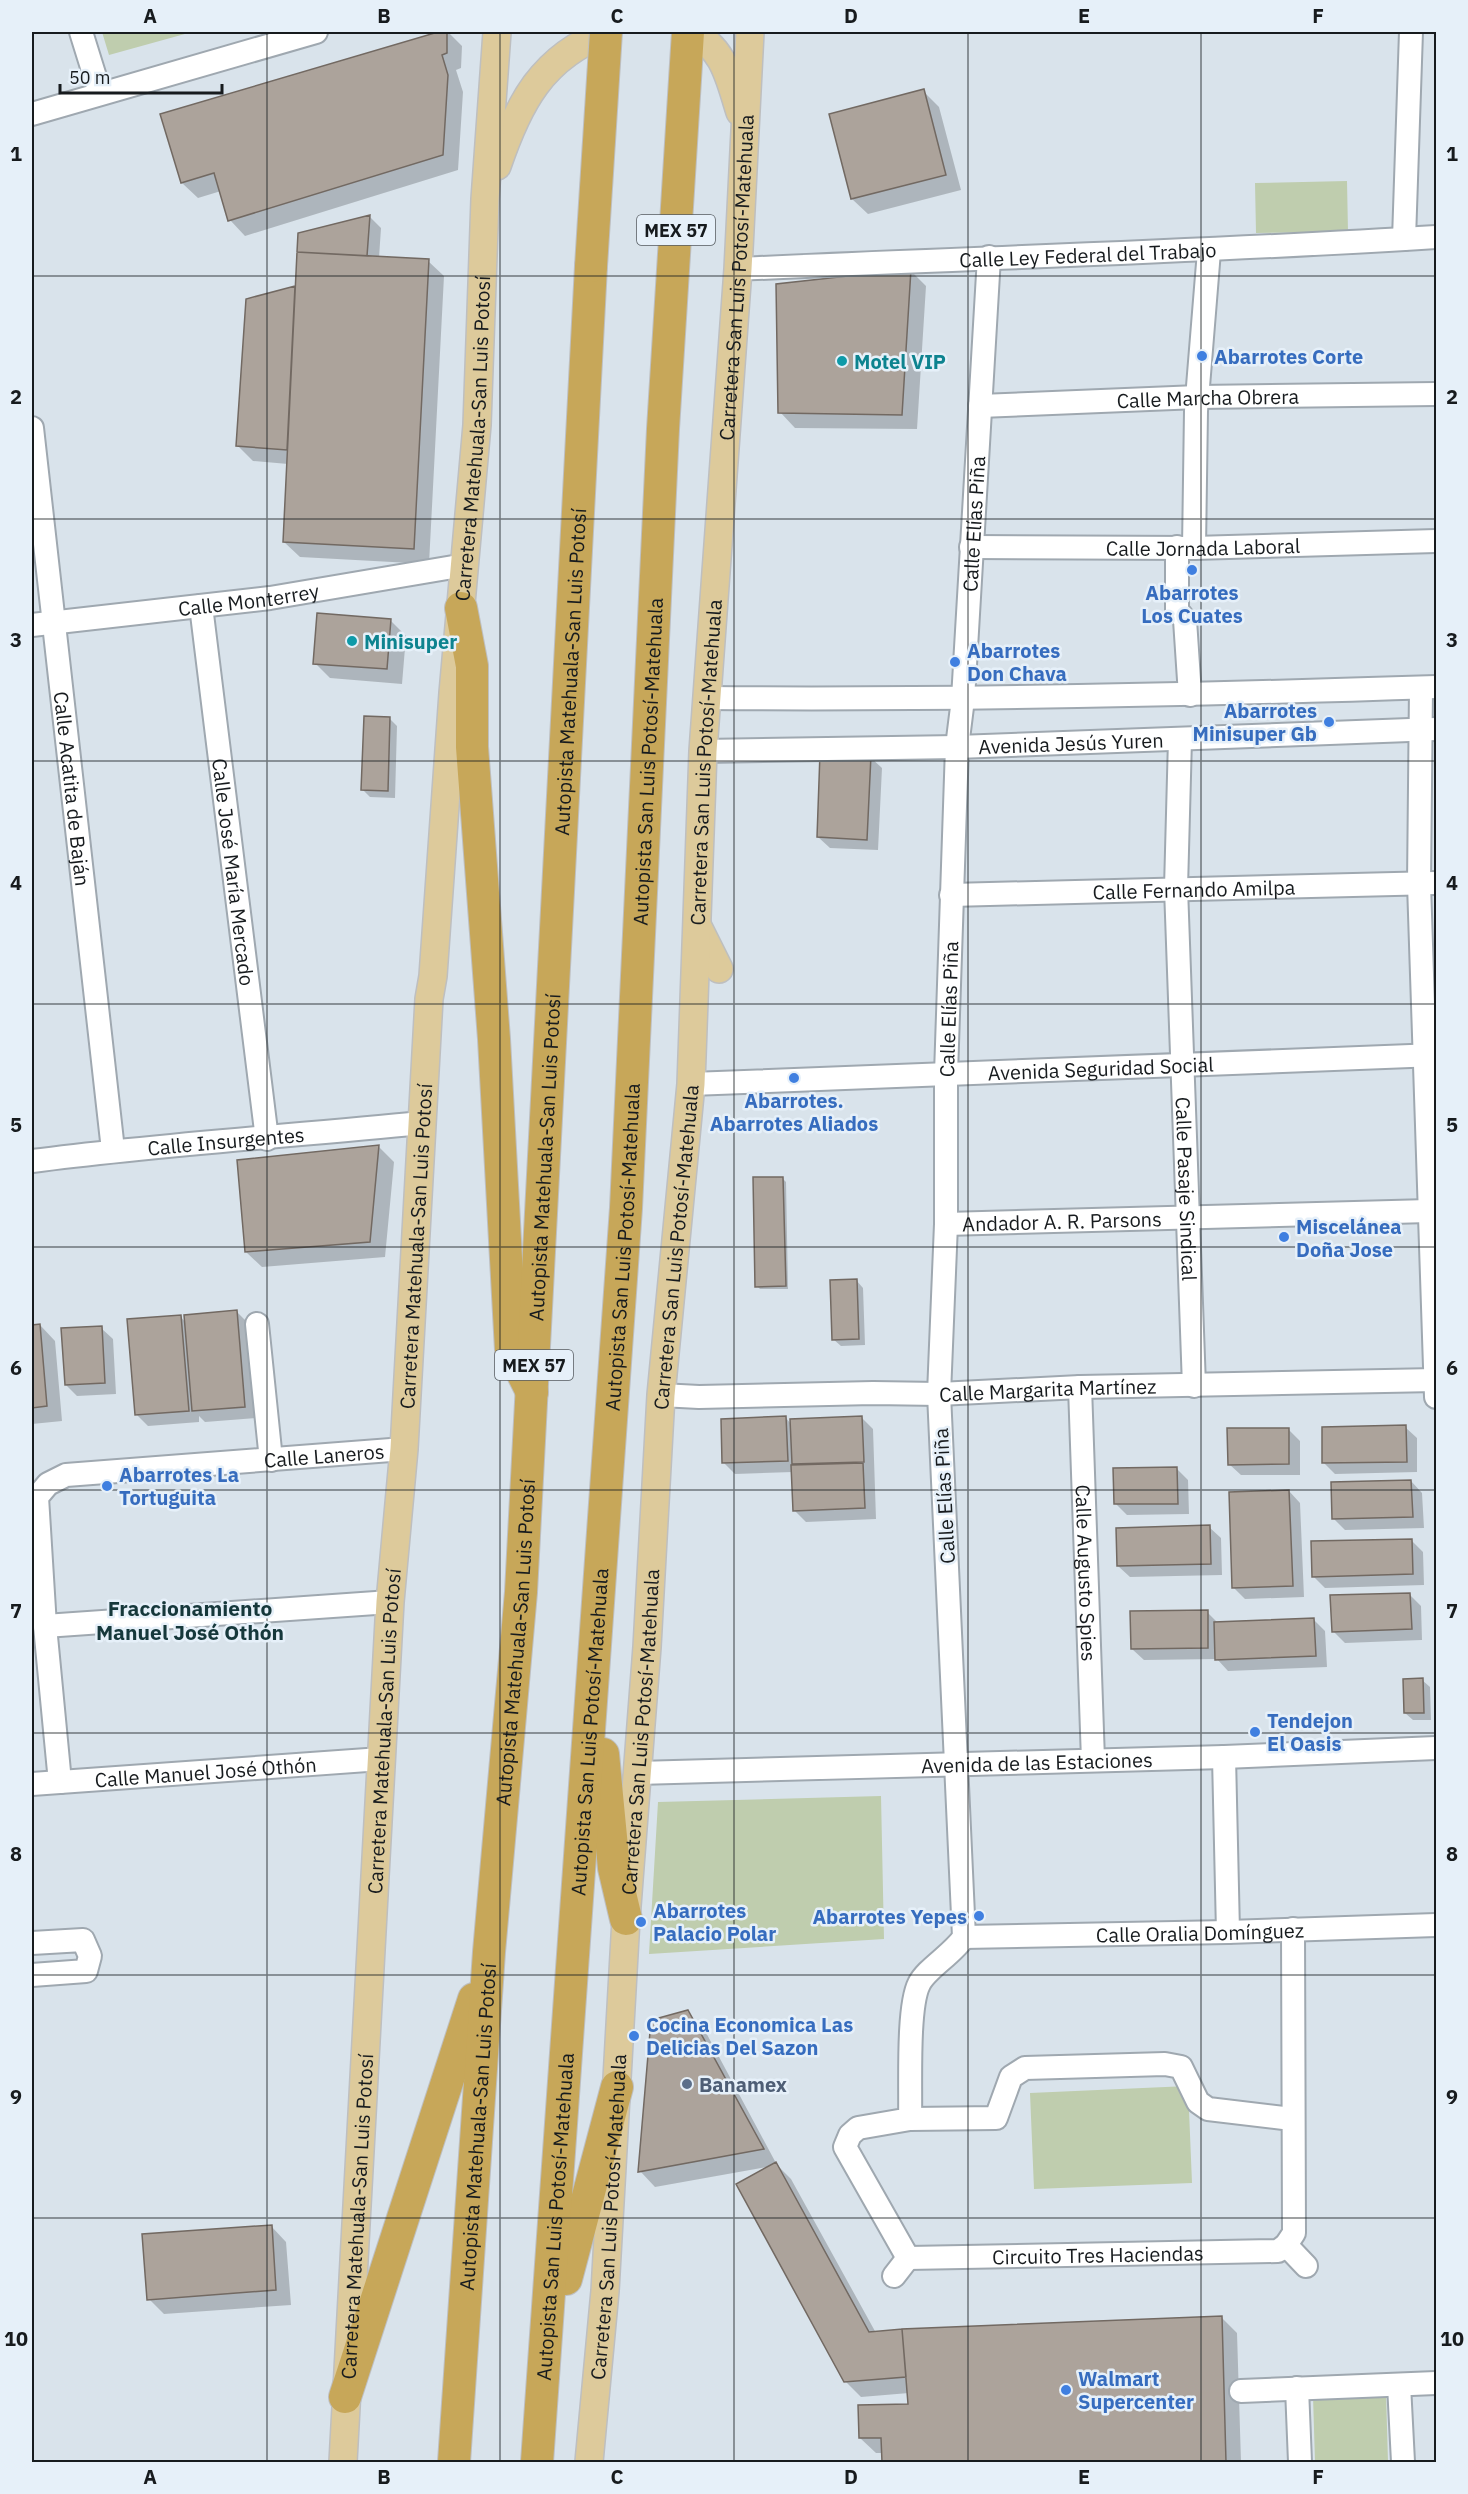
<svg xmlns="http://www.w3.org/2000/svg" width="1468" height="2494" viewBox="0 0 1468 2494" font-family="'IBM Plex Sans',sans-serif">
  <rect width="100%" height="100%" fill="#d9e3eb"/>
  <path fill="#bfcdae" d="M102 32H192L109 55Z
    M1347 181 1348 232 1256 233 1255 183Z
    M881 1796 884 1939 649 1954 658 1802Z
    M1188 2086 1192 2183 1034 2189 1030 2093Z
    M1386 2393 1388 2462H1315L1313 2396Z"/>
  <path fill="#0003" d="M443 32H448L462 46 461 68 456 70 463 92 458 170 245 236 230 220 221 191 198 198 182 183 162 115Z
    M923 91 939 107 961 190 868 214 852 199Z
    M370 217 381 228 379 258 428 261 444 276 429 564 300 557 284 542 288 464 253 461 238 446 248 300 297 287Z
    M911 271 926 286 917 429 795 428 780 412Z
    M390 620 406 636 402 684 330 678 315 663Z
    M390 719 397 726 395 798 370 797 363 790Z
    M870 757 882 768 878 850 830 848 818 837Z
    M379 1147 394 1162 385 1257 262 1267 246 1252Z
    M782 1178 786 1182 788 1289H760L757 1286Z
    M856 1280 863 1288 865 1345 841 1346 833 1339Z
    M237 1312 248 1323 256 1418 205 1422 199 1416V1422L148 1426 137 1415 180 1316 186 1323Z
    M40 1325 55 1341 62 1421 32 1424V1326Z
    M101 1328 113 1339 116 1394 77 1396 66 1385Z
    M786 1418 791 1424 862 1418 873 1429 876 1519 806 1522 794 1510 793 1472 735 1474 724 1463Z
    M1405 1427 1417 1438V1472L1335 1474 1324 1463Z
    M1288 1429 1300 1441V1475H1241L1229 1464Z
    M1177 1469 1188 1480 1189 1514 1127 1515 1115 1503Z
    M1411 1481 1422 1493 1424 1528 1345 1530 1334 1519Z
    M1289 1491 1300 1503 1304 1597 1245 1599 1233 1587Z
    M1209 1527 1221 1538 1222 1575 1130 1577 1118 1566Z
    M1411 1540 1423 1552 1424 1585 1325 1588 1313 1576Z
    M1409 1594 1421 1606 1422 1640 1345 1643 1333 1631Z
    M1207 1612 1218 1623 1314 1620 1325 1631 1327 1667 1228 1671 1217 1659 1144 1660 1132 1649Z
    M1422 1680 1430 1687 1431 1720H1413L1405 1713Z
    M687 2012 703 2027 777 2165 791 2179 876 2333 1222 2318 1237 2333 1241 2462H883V2453H876L860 2438 910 2406 909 2393 861 2397 845 2381 772 2166 655 2187 640 2171Z
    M271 2226 286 2242 291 2305 164 2314 149 2299Z"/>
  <path fill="#aca39b" stroke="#726962" stroke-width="1.5" d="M438 32H447V53L442 55 448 75 443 155 228 221 214 173 181 183 160 114Z
    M924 89 946 175 851 199 829 114Z
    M370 215 367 256 297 252 298 233Z
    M297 252 429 259 414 549 283 542Z
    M911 269 902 415 778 413 776 284Z
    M295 286 287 450 236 446 246 299Z
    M317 613 391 619 387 669 313 664Z
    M364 716 390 717 388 791 361 790Z
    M820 753 871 755 867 840 817 837Z
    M379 1145 370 1242 245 1252 237 1160Z
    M753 1177H783L786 1286 755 1287Z
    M857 1279 859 1339 832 1340 830 1280Z
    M237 1310 245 1407 192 1411 184 1315Z
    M181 1315 189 1411 135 1415 127 1319Z
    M40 1324 47 1406 32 1408V1325Z
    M102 1326 105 1383 65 1385 61 1328Z
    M786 1416 788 1461 722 1463 721 1419Z
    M862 1416 864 1462 792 1464 790 1419Z
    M1406 1425 1407 1462 1322 1463V1427Z
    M1227 1428H1289V1464L1228 1465Z
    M863 1463 865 1508 793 1511 791 1465Z
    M1177 1467 1178 1504H1114L1113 1468Z
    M1411 1480 1413 1517 1332 1519 1331 1482Z
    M1289 1490 1293 1586 1232 1588 1229 1492Z
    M1210 1525 1211 1564 1117 1566 1116 1528Z
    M1412 1539 1413 1574 1312 1577 1311 1541Z
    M1410 1593 1412 1629 1332 1632 1330 1595Z
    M1208 1610V1648L1131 1649 1130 1611Z
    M1314 1618 1316 1656 1215 1660 1214 1622Z
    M1423 1678 1424 1713H1404L1403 1679Z
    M688 2010 764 2149 638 2172 651 2020Z
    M776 2162 869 2332 902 2329 906 2377 844 2382 736 2184Z
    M272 2225 276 2290 147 2300 142 2234Z
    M1222 2316 1226 2462H882L881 2438H859L858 2405 908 2404 902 2329Z"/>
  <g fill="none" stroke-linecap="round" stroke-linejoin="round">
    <defs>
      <g id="minor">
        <path d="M81 32 100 93"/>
        <path d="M32 114 316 32"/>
        <path d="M1404 239 1411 32"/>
        <path id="s1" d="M738 269C971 258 1204 252 1436 237"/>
        <path id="s2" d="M980 406 1198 397 1436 394"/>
        <path id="s3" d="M32 428 113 1150"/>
        <path id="s4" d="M971 547 1194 548 1436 541"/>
        <path d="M1177 547V610L1185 620 1190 695"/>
        <path d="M1194 548 1196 411 1209 251"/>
        <path id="s5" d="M201 606 267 1139"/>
        <path id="s6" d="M32 625 270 598 465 565"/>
        <path d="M1421 688 1419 884 1436 1397"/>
        <path d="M708 698C951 700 1193 695 1436 687"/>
        <path id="s7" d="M1180 739 1176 888 1194 1386"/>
        <path id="s8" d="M703 751 957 747 1436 729"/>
        <path id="s9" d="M951 895 1436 883"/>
        <path id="s10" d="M691 1084 1436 1055"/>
        <path id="s11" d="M32 1161C161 1144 292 1136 421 1123"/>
        <path id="s12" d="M946 1224 1429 1211"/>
        <path d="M257 1324 271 1460"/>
        <path id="s13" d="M1080 1387 1093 1760"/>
        <path id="s14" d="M661 1395 699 1397 873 1393 939 1394 1080 1387 1436 1380"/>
        <path d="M45 1626 390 1602"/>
        <path d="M1224 1757 1228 1932"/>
        <path id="s15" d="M638 1773 1224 1757 1436 1748"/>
        <path id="s16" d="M60 1782 45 1626 37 1497 48 1484 66 1475 404 1449"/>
        <path id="s17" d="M32 1784 381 1759"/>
        <path id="s18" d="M964 1937 1228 1932 1436 1925"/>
        <path d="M32 1943 83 1940 90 1956 86 1971 32 1975"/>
        <path d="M910 2119 996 2118 1011 2077 1025 2068 1165 2064 1181 2067 1198 2102 1208 2109 1292 2119"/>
        <path d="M1286 2245 1306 2266"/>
        <path id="s19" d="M908 2258 845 2147 850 2135 858 2128 910 2119C911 2089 907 2008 919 1984 926 1969 953 1954 964 1937L939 1394 946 1224V1074L957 747 963 699 989 257"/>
        <path id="s20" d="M908 2258 1278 2251 1286 2245 1294 2233 1293 1929"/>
        <path d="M894 2276 908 2258"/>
        <path d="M1399 2385 1403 2462"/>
        <path d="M1297 2388 1300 2462"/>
        <path d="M1241 2391 1436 2383"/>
      </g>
      <g id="major">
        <path d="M691 32C725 49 729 78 740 112"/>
        <path d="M497 166C518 104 542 56 608 32"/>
        <path d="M698 927 719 969"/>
        <path id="s21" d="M343 2462 390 1602 404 1449 429 999 433 976 453 693 477 425 485 199 497 32"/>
        <path id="s22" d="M589 2462 605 2291 626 1919 647 1647 661 1395 691 1084 703 751 738 269 750 32"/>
      </g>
      <g id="highway">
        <path d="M461 608 472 666V747L494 1039 511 1350 532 1392"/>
        <path d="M603 1754 614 1868 626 1919"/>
        <path d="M566 2279 617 2087"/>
        <path d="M345 2397 474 1999"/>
        <path id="s23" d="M454 2462 489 1952 521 1592 591 266"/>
        <path id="s24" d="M537 2462 626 1208 663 429 688 32"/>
      </g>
    </defs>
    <use href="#minor" stroke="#9fa8b0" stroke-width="26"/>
    <use href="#major" stroke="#bebfc0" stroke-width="30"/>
    <use href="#highway" stroke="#bebfc0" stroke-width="34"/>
    <use href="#minor" stroke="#fff" stroke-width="22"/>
    <use href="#major" stroke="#ddca9b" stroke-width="27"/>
    <use href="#highway" stroke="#c7a759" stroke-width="32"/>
    <defs>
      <path id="highway-bridge" d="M591 266 606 32"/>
    </defs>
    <use href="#highway-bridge" stroke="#bebfc0" stroke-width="34" stroke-linecap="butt"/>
    <use href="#highway-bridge" stroke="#c7a759" stroke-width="32"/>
  </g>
  <path fill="none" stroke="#171b1e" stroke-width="1.5" stroke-opacity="0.55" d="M267 32V2462M500 32V2462M734 32V2462M968 32V2462M1201 32V2462M32 276H1436M32 519H1436M32 761H1436M32 1004H1436M32 1247H1436M32 1490H1436M32 1733H1436M32 1975H1436M32 2218H1436"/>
  <g fill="#3f7fe0" stroke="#e6f0f9" stroke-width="2">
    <circle cx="1202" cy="356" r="6"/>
    <circle cx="1192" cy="570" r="6"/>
    <circle cx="955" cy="662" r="6"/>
    <circle cx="1329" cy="722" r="6"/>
    <circle cx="794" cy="1078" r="6"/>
    <circle cx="1284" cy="1237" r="6"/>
    <circle cx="107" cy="1486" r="6"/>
    <circle cx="1255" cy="1732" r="6"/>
    <circle cx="979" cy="1916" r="6"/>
    <circle cx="641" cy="1922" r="6"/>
    <circle cx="634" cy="2036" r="6"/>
    <circle cx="1066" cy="2390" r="6"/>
  </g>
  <g fill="#0f9aa8" stroke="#e6f0f9" stroke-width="2">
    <circle cx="842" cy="361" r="6"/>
    <circle cx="352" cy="641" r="6"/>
  </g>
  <circle fill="#5c6f8a" stroke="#e6f0f9" stroke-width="2" cx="687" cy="2084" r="6"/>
  <g text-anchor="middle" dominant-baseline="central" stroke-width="5" stroke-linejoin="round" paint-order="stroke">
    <g fill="#e6f0f9" stroke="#555b60" stroke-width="1.5">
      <rect x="637" y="215" width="78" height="30" rx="4.5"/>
      <rect x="495" y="1350" width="78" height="30" rx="4.5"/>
    </g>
    <g font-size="18" font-weight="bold" fill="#171b1e">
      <text x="676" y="230">MEX 57</text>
      <text x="534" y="1365">MEX 57</text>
    </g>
    <g font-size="20" fill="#171b1e" stroke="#e6f0f9">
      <text stroke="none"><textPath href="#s1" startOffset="350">Calle Ley Federal del Trabajo</textPath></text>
      <text stroke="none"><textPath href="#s22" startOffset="2190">Carretera San Luis Potosí-Matehuala</textPath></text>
      <text stroke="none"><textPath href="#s2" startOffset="228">Calle Marcha Obrera</textPath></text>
      <text stroke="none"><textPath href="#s21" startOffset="2028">Carretera Matehuala-San Luis Potosí</textPath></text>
      <text stroke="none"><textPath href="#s19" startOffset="1820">Calle Elías Piña</textPath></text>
      <text stroke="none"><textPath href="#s4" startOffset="232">Calle Jornada Laboral</textPath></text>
      <text stroke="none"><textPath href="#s6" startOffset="218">Calle Monterrey</textPath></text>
      <text stroke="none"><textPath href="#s23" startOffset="1794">Autopista Matehuala-San Luis Potosí</textPath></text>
      <text stroke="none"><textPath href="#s8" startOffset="368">Avenida Jesús Yuren</textPath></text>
      <text stroke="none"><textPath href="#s24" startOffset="1704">Autopista San Luis Potosí-Matehuala</textPath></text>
      <text stroke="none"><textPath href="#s22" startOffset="1704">Carretera San Luis Potosí-Matehuala</textPath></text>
      <text stroke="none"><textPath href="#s3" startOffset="363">Calle Acatita de Baján</textPath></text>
      <text stroke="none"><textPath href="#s5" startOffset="268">Calle José María Mercado</textPath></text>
      <text stroke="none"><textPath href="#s9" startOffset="243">Calle Fernando Amilpa</textPath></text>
      <text stroke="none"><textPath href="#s19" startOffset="1334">Calle Elías Piña</textPath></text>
      <text stroke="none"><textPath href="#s10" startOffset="410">Avenida Seguridad Social</textPath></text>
      <text stroke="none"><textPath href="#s11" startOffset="195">Calle Insurgentes</textPath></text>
      <text stroke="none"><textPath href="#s23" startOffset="1308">Autopista Matehuala-San Luis Potosí</textPath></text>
      <text stroke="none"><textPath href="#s7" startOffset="450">Calle Pasaje Sindical</textPath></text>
      <text stroke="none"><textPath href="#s12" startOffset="116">Andador A. R. Parsons</textPath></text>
      <text stroke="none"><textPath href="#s21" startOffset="1218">Carretera Matehuala-San Luis Potosí</textPath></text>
      <text stroke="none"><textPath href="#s22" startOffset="1218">Carretera San Luis Potosí-Matehuala</textPath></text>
      <text stroke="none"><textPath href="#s24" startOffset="1218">Autopista San Luis Potosí-Matehuala</textPath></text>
      <text stroke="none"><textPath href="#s14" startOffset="387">Calle Margarita Martínez</textPath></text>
      <text stroke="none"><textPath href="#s16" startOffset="582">Calle Laneros</textPath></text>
      <text transform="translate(944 1496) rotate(-93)">Calle Elías Piña</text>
      <text stroke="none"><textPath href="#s13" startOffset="186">Calle Augusto Spies</textPath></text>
      <text stroke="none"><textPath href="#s23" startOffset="822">Autopista Matehuala-San Luis Potosí</textPath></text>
      <text stroke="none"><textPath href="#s21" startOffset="732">Carretera Matehuala-San Luis Potosí</textPath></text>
      <text stroke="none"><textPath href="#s24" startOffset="732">Autopista San Luis Potosí-Matehuala</textPath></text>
      <text stroke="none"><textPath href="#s22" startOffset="732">Carretera San Luis Potosí-Matehuala</textPath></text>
      <text stroke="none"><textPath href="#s15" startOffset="399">Avenida de las Estaciones</textPath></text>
      <text stroke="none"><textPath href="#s17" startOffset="174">Calle Manuel José Othón</textPath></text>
      <text stroke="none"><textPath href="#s18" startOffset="236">Calle Oralia Domínguez</textPath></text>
      <text stroke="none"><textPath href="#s23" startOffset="336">Autopista Matehuala-San Luis Potosí</textPath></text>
      <text stroke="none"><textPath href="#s21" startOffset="246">Carretera Matehuala-San Luis Potosí</textPath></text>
      <text stroke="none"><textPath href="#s24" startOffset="246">Autopista San Luis Potosí-Matehuala</textPath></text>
      <text stroke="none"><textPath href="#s22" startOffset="246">Carretera San Luis Potosí-Matehuala</textPath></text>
      <text stroke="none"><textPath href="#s20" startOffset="190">Circuito Tres Haciendas</textPath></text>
    </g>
    <g font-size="20" font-weight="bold" fill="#366cbe" stroke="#e6f0f9" text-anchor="start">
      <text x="1214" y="356">Abarrotes Corte</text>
      <text x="1192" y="592" text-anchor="middle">Abarrotes<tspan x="1192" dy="23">Los Cuates</tspan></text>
      <text x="967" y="650">Abarrotes<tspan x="967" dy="23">Don Chava</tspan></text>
      <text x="1317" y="710" text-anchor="end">Abarrotes<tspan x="1317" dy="23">Minisuper Gb</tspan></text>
      <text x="794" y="1100" text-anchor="middle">Abarrotes.<tspan x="794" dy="23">Abarrotes Aliados</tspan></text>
      <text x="1296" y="1226">Miscelánea<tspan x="1296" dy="23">Doña Jose</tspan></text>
      <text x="119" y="1474">Abarrotes La<tspan x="119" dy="23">Tortuguita</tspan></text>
      <text x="1267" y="1720">Tendejon<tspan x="1267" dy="23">El Oasis</tspan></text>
      <text x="653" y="1910">Abarrotes<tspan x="653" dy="23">Palacio Polar</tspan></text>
      <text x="967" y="1916" text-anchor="end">Abarrotes Yepes</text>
      <text x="646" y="2024">Cocina Economica Las<tspan x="646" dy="23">Delicias Del Sazon</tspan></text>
      <text x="1078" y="2378">Walmart<tspan x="1078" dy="23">Supercenter</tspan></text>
    </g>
    <g font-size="20" font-weight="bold" fill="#0d838f" stroke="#e6f0f9" text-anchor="start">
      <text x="854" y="361">Motel VIP</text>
      <text x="364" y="641">Minisuper</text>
    </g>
    <g font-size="20" font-weight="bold" fill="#4e5e75" stroke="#e6f0f9" text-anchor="start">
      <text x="699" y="2084">Banamex</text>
    </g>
    <g font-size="21" font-weight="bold" fill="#16383b" stroke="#e6f0f9">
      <text x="190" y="1608">Fraccionamiento<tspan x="190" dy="24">Manuel José Othón</tspan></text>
    </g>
  </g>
  <rect width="1468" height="2494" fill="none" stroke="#e6f0f9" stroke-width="66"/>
  <path d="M60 84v9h162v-9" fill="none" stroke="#171b1e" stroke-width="3"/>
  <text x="69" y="84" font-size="18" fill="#171b1e" stroke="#e6f0f9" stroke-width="4.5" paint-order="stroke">50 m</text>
  <rect x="33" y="33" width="1402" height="2428" fill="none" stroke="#171b1e" stroke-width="2"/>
  <g font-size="20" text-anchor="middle" font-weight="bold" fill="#171b1e">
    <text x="150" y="23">A</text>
    <text x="384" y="23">B</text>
    <text x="617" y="23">C</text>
    <text x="851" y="23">D</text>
    <text x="1084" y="23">E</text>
    <text x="1318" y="23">F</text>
    <text x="16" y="161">1</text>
    <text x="1452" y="161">1</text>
    <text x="16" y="404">2</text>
    <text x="1452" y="404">2</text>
    <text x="16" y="647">3</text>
    <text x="1452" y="647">3</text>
    <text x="16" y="890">4</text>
    <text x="1452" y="890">4</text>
    <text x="16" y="1132">5</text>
    <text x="1452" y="1132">5</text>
    <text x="16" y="1375">6</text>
    <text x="1452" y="1375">6</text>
    <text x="16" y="1618">7</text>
    <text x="1452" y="1618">7</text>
    <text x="16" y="1861">8</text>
    <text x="1452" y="1861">8</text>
    <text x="16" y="2104">9</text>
    <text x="1452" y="2104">9</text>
    <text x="16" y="2346">10</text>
    <text x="1452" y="2346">10</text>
    <text x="150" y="2484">A</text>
    <text x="384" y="2484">B</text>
    <text x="617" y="2484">C</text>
    <text x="851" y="2484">D</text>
    <text x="1084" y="2484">E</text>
    <text x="1318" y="2484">F</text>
  </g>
</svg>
